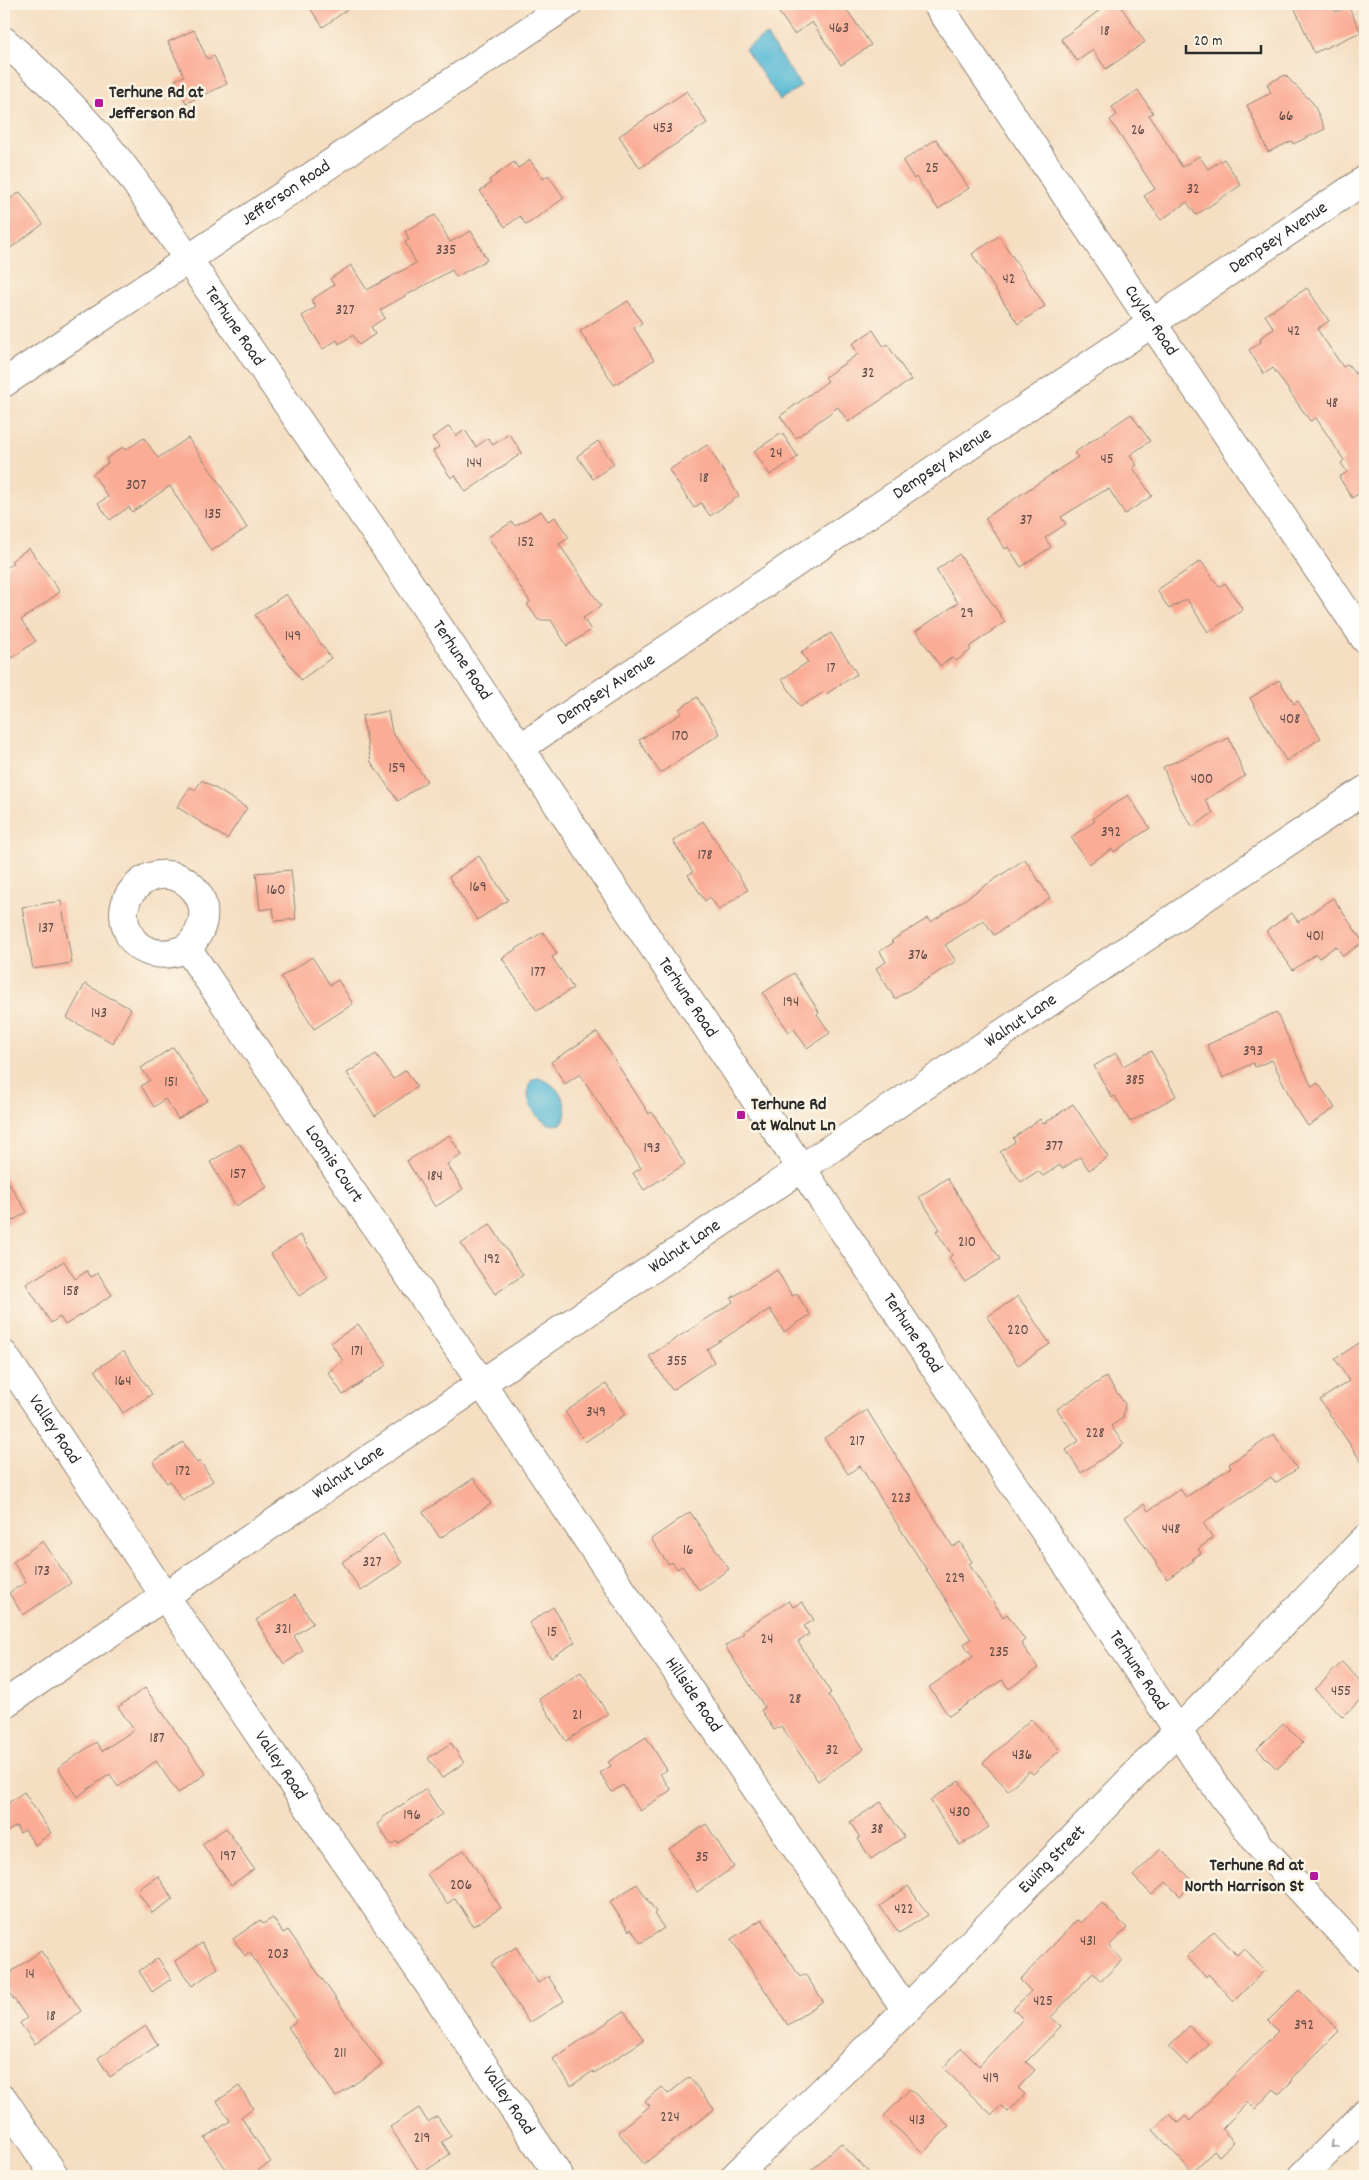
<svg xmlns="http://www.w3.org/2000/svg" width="1369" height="2180" viewBox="0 0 1369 2180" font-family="Dekko,sans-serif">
  <rect width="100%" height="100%" fill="#fcf5e5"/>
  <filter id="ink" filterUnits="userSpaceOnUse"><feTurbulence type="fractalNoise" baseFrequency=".02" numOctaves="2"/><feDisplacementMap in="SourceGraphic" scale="10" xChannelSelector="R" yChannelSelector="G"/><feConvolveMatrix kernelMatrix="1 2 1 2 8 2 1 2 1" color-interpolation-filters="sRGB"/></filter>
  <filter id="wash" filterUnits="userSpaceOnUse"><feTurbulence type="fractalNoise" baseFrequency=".0096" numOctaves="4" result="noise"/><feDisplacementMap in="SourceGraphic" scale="20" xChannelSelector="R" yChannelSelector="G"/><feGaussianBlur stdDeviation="1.12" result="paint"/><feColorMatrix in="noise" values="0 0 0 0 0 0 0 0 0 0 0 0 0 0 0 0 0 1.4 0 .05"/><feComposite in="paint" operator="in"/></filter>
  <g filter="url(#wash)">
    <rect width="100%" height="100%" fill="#f5dec2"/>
    <path fill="#58bad6" stroke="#427280" d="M766 35 801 86 780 100 745 49Z
      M537 1078C556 1080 575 1108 561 1124 539 1131 519 1096 532 1080Z"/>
    <g id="blocks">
      <path fill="#faac95" d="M307 4H355L323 27Z
        M773 4H843L871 45 841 65 812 22 794 34Z
        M1108 4H1119L1145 42 1106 69 1093 50 1077 61 1061 39Z
        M1293 4H1332L1336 12 1348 6 1361 32 1314 53Z
        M194 30 207 59 214 56 227 84 186 103 175 80 184 76 168 42Z
        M1285 75 1313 103 1325 129 1293 144 1292 141 1268 152 1247 105 1271 93 1267 84Z
        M1138 90 1153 113 1149 115 1182 167 1199 156 1208 169 1224 159 1241 185 1196 215 1187 202 1161 220 1144 196 1155 189 1110 120 1117 115 1112 107Z
        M687 91 707 123 640 168 619 136Z
        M936 139 969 188 938 209 916 177 914 179 903 161Z
        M530 160 543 179 548 175 564 198 526 225 520 216 505 227 480 191 491 183 489 180 514 162 518 168Z
        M20 192 43 224 4 253V203Z
        M435 215 450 242 471 231 487 260 456 277 452 270 380 310 385 318 371 327 375 334 359 345 353 335 339 344 337 340 323 349 302 316 316 307 311 300 334 285 330 279 351 265 367 290 416 263 405 242 409 240 405 231Z
        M999 236 1045 306 1018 324 972 254Z
        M1307 288 1329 321 1317 329 1343 367 1348 364 1355 374 1365 367V499L1361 492 1352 498 1339 477 1347 472 1341 463 1344 460 1316 418 1310 421 1273 368 1264 374 1249 350 1261 342 1260 338 1274 329 1265 315Z
        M628 301 642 323 634 328 654 360 614 385 580 331Z
        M873 330 884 347 887 344 911 380 848 422 838 407 796 438 780 416 828 381 825 377 858 354 852 344Z
        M1131 414 1150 441 1130 455 1137 465 1133 468 1152 496 1125 514 1109 489 1102 492 1061 517 1066 524 1045 538 1051 547 1021 567 1008 547 1005 549 985 518 1078 457 1074 453Z
        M449 426 456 436 465 430 476 447 488 438 493 445 509 434 522 453 466 492 455 475 451 478 433 451 439 447 432 438Z
        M782 433 798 457 770 475 754 451Z
        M144 438 158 458 188 438 216 478 247 528 211 551 170 486 132 512 129 507 110 520 98 503 108 497 93 474 108 463 106 459 123 447 125 450Z
        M598 441 614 464 593 479 577 456Z
        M707 445 739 496 710 516 701 503 694 508 669 470Z
        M541 511 548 521 555 517 569 538 559 544 601 606 583 618 591 630 567 646 551 620H538L527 604 530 602 488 537 512 522 515 526Z
        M29 548 60 592 21 620 36 641 12 658 4 647V570L13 563 11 561Z
        M959 554 1005 622 969 647 971 650 956 661 953 657 940 666 916 631 958 603 936 570Z
        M1201 561 1219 587 1225 583 1243 610 1208 632 1187 599 1169 609 1157 590Z
        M286 594 331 658 301 680 255 615Z
        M831 633 857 674 826 694 824 692 800 707 782 679 808 662 801 652Z
        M1279 680 1294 704 1298 701 1321 738 1286 761 1250 698Z
        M697 697 720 734 660 773 639 740 682 713 679 709Z
        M388 711 392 732 427 781 398 801 371 762 362 716Z
        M1229 738 1245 776 1205 800 1213 813 1193 827 1179 806 1163 767Z
        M202 780 247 808 227 839 177 807 190 787 195 790Z
        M1128 795 1150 828 1114 852 1112 849 1089 864 1071 837 1095 821 1093 818Z
        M703 821 748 890 719 910 710 897 705 901 688 875 693 872 673 841Z
        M479 856 508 900 477 920 449 877Z
        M1025 859 1050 898 994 935 984 920 945 945 956 961 895 999 876 968 886 962 880 951 893 943 891 941 928 918 931 922Z
        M291 870 296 919 275 921 273 908 260 910 256 873Z
        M1333 898 1363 942 1343 956 1336 946 1319 958 1316 954 1293 970 1266 931 1292 913 1298 922Z
        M61 901 72 963 33 969 22 907Z
        M543 932 557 954 552 957 573 988 537 1011 502 958Z
        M312 957 330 985 338 980 353 1004 314 1029 281 977Z
        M794 973 819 1012 817 1014 830 1033 807 1048 794 1029 789 1032 763 993Z
        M85 984 131 1009 113 1043 67 1018Z
        M1276 1012 1312 1087 1318 1083 1335 1108 1308 1126 1294 1105 1272 1060 1255 1067 1253 1063 1223 1078 1207 1045Z
        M597 1032 649 1114 652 1112 685 1164 644 1190 633 1173 641 1168 580 1074 565 1084 551 1062Z
        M173 1047 208 1100 178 1119 165 1099 154 1107 141 1086 150 1080 141 1068Z
        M1151 1051 1176 1096 1130 1122 1115 1096 1112 1098 1094 1066 1116 1053 1123 1066Z
        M376 1054 393 1079 406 1070 417 1087 375 1116 347 1073Z
        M1073 1104 1108 1157 1089 1170 1080 1157 1062 1169 1060 1165 1043 1176 1038 1171 1021 1182 1000 1152 1015 1142 1013 1138 1040 1119 1043 1124Z
        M449 1135 462 1155 447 1164 463 1189 435 1207 407 1161Z
        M240 1144 267 1187 236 1206 210 1162Z
        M4 1176 27 1212 4 1226Z
        M947 1178 1000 1259 965 1282 949 1258 952 1255 936 1231 940 1229 919 1197Z
        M490 1224 523 1275 495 1294 461 1244Z
        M300 1235 328 1277 299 1296 271 1254Z
        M64 1261 75 1279 87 1271 91 1277 98 1273 112 1295 65 1325 60 1317 51 1323 26 1284Z
        M777 1270 792 1296 797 1294 810 1315 784 1332 770 1309 707 1349 714 1362 672 1390 649 1356 733 1302 731 1298Z
        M1018 1296 1050 1344 1018 1365 987 1317Z
        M358 1324 387 1365 343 1395 328 1372 343 1361 331 1343Z
        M1365 1339V1467L1320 1400 1349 1381 1335 1359Z
        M122 1352H124L152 1394 123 1413 95 1370Z
        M1106 1377 1125 1404 1123 1418 1111 1426 1124 1444 1081 1473 1066 1450 1079 1441 1057 1409Z
        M606 1384 626 1414 585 1442 565 1412Z
        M867 1410 953 1547 960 1542 972 1562 969 1564 1003 1617 1007 1614 1025 1640 1021 1643 1038 1668 1009 1689 1002 1680 949 1716 929 1687 973 1657 964 1644 971 1639 860 1466 848 1474 824 1438Z
        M1274 1434 1297 1469 1275 1483 1271 1477 1203 1523 1213 1538 1198 1549 1201 1553 1192 1559 1193 1561 1167 1579 1125 1517 1144 1504 1148 1511 1180 1489 1186 1497 1231 1467 1229 1464Z
        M183 1442 197 1463 200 1461 213 1481 183 1501 170 1481 167 1483 153 1462Z
        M474 1478 491 1504 440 1538 423 1512Z
        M690 1512 729 1569 699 1590 682 1566 677 1569 672 1562 668 1564 651 1539Z
        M383 1534 402 1563 361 1591 342 1562Z
        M43 1541 71 1583 23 1615 9 1593 26 1582 13 1562Z
        M295 1595 313 1623 294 1636 303 1651 284 1664 256 1620Z
        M789 1601 793 1607 802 1602 814 1620 804 1626 809 1634 798 1642 831 1693 828 1695 864 1749 818 1781 781 1726 774 1730 761 1710 765 1708 725 1646 744 1633 742 1631Z
        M553 1607 575 1642 551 1658 529 1623Z
        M1342 1662 1365 1686V1695L1343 1717 1315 1690Z
        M581 1672 608 1714 566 1741 539 1699Z
        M145 1688 206 1774 178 1793 156 1761 118 1787 110 1774 77 1797 58 1768 96 1742 102 1751 134 1730 118 1707Z
        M1031 1719 1060 1750 1033 1774 1029 1771 1008 1790 983 1763Z
        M1283 1723 1303 1743 1277 1769 1257 1749Z
        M646 1737 667 1770 660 1774 671 1790 640 1811 623 1785 612 1792 600 1773 611 1766 608 1762Z
        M451 1743 464 1763 442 1778 428 1758Z
        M959 1781 989 1827 960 1845 930 1800Z
        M426 1789 442 1814 398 1843 396 1841 391 1845 377 1824 383 1820 382 1818Z
        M24 1792 51 1833 35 1845 25 1830 20 1833 16 1826 4 1834V1806Z
        M881 1802 904 1837 871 1859 858 1839 860 1838 850 1822Z
        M706 1824 734 1867 697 1892 669 1849Z
        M226 1828 254 1869 231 1885 202 1844Z
        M1161 1849 1194 1882 1180 1896 1166 1882 1152 1895 1133 1876Z
        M464 1850 501 1908 473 1926 455 1898 447 1904 427 1874Z
        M158 1876 173 1899 152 1913 137 1890Z
        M637 1884 656 1912 654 1914 664 1928 641 1943 631 1929 629 1931 610 1902Z
        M908 1886 928 1915 899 1933 880 1906Z
        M1102 1903 1127 1928 1109 1946 1122 1960 1101 1981 1093 1973 1051 2017 1061 2026 1026 2062 1035 2070 1018 2088 1025 2094 1008 2112 1001 2106 992 2115 943 2068 961 2048 979 2066 1023 2019 1013 2009 1031 1991 1020 1980 1077 1920 1081 1923Z
        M273 1918 283 1933 288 1930 382 2065 336 2097 288 2027 297 2021 250 1953 245 1956 233 1939 260 1920 263 1924Z
        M762 1919 800 1977 805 1974 823 2001 788 2025 731 1939Z
        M1214 1931 1237 1955 1244 1948 1265 1970 1234 2001 1208 1974 1206 1977 1187 1957Z
        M202 1943 218 1968 192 1986 175 1961Z
        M516 1947 538 1983 548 1976 564 2001 529 2023 491 1963Z
        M41 1951 81 2011 35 2044 20 2023 27 2018 4 1985V1977Z
        M158 1958 171 1979 152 1992 139 1971Z
        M1299 1990 1339 2031 1292 2078 1293 2080 1279 2094 1274 2089 1255 2109 1248 2102 1222 2129 1234 2142 1219 2156 1214 2151 1192 2172 1153 2130 1170 2114 1178 2123 1185 2116 1190 2121 1278 2031 1268 2021Z
        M624 2011 644 2040 594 2073 593 2071 571 2086 553 2059Z
        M146 2026 158 2045 110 2077 98 2058Z
        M1189 2026 1208 2044 1187 2065 1169 2047Z
        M689 2077 714 2109 644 2164 618 2132 650 2106 645 2101 662 2087 668 2094Z
        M239 2086 253 2108 241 2117 271 2162 249 2176H231L205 2138 230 2121 217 2101Z
        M910 2089 949 2126 923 2153 884 2116Z
        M419 2108 428 2122 437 2116 451 2136 442 2142 450 2154 421 2174 390 2127Z
        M841 2143 872 2176H805Z"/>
    </g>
  </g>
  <g filter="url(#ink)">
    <use href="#blocks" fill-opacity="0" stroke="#908476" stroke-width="1"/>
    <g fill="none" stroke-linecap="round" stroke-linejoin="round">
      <defs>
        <g id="minor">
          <path id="s1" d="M937 4 1365 639"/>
          <path id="s2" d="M4 383 568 4"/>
          <path id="s3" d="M520 748 1365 180"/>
          <path id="s4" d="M187 948C163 959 134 955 126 926 122 914 124 900 133 890 168 848 234 901 187 948L906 2010"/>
          <path id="s5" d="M4 1704 1365 790"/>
          <path d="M4 2100 55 2176"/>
          <path id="s6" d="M735 2176 906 2010 1365 1539"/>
        </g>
        <g id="tertiary">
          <path id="s7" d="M4 41C53 84 94 126 133 179L394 560 1167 1714 1197 1761 1261 1847 1365 1958"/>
          <path id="s8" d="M4 1355 152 1577 559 2176"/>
          <path d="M1303 2176 1365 2113"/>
        </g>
      </defs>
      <use href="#minor" stroke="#908476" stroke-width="30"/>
      <use href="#tertiary" stroke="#908476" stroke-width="30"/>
      <use href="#minor" stroke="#fff" stroke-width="28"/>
      <use href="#tertiary" stroke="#fff" stroke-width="28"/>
    </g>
    <defs><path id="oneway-chevron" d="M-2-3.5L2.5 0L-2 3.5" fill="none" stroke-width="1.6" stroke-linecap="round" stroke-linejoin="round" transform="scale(1.25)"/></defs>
    <use stroke="#a0a0a0" href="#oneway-chevron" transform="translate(1334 2145) rotate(135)"/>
  </g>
  <g fill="#b5179e" stroke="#fcf5e5" stroke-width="2">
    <rect x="94" y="98" width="10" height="10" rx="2.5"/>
    <rect x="736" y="1110" width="10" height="10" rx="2.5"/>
    <rect x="1309" y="1871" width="10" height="10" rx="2.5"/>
  </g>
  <g text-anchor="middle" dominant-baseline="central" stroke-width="5" stroke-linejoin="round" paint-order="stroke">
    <g font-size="15" fill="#5f4b46">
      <text x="839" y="29">463</text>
      <text x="1105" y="32">18</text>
      <text x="1286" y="117">66</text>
      <text x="663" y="129">453</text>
      <text x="1138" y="131">26</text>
      <text x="932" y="169">25</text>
      <text x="1193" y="190">32</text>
      <text x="446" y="251">335</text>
      <text x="1009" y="280">42</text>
      <text x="345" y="311">327</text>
      <text x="1294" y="332">42</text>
      <text x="868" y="374">32</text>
      <text x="1332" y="404">48</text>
      <text x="776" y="454">24</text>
      <text x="1107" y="460">45</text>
      <text x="474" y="464">144</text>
      <text x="704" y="479">18</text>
      <text x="136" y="486">307</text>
      <text x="213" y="515">135</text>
      <text x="1026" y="521">37</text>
      <text x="526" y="543">152</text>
      <text x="967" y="614">29</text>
      <text x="293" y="637">149</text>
      <text x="831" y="669">17</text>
      <text x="1290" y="720">408</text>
      <text x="680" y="737">170</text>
      <text x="397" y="769">159</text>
      <text x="1202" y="780">400</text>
      <text x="1111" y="833">392</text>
      <text x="705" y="856">178</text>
      <text x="478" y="888">169</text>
      <text x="276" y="891">160</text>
      <text x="46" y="929">137</text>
      <text x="1315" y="937">401</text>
      <text x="918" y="956">376</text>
      <text x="538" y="973">177</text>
      <text x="791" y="1003">194</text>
      <text x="99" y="1014">143</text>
      <text x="1253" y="1052">393</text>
      <text x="1135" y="1081">385</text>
      <text x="171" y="1083">151</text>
      <text x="1054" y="1147">377</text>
      <text x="652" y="1149">193</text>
      <text x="238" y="1175">157</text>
      <text x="435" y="1177">184</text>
      <text x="967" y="1243">210</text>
      <text x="492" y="1260">192</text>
      <text x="71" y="1292">158</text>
      <text x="1018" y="1331">220</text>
      <text x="357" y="1352">171</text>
      <text x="677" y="1362">355</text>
      <text x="123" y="1382">164</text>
      <text x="596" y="1413">349</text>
      <text x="1095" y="1434">228</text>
      <text x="857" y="1442">217</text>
      <text x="183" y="1472">172</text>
      <text x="901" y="1499">223</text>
      <text x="1171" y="1530">448</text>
      <text x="688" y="1551">16</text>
      <text x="372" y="1563">327</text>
      <text x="42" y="1572">173</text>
      <text x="955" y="1579">229</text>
      <text x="283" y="1630">321</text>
      <text x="552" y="1633">15</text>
      <text x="767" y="1640">24</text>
      <text x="999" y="1653">235</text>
      <text x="1341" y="1692">455</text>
      <text x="795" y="1700">28</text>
      <text x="577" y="1716">21</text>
      <text x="157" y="1739">187</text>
      <text x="832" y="1751">32</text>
      <text x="1022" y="1756">436</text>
      <text x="960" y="1813">430</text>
      <text x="412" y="1816">196</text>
      <text x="877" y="1830">38</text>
      <text x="228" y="1857">197</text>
      <text x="702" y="1858">35</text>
      <text x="461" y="1886">206</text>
      <text x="904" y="1910">422</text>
      <text x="1088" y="1942">431</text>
      <text x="278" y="1955">203</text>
      <text x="30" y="1975">14</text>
      <text x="1043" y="2002">425</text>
      <text x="51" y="2017">18</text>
      <text x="1304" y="2026">392</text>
      <text x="340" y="2054">211</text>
      <text x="991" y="2079">419</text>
      <text x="670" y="2118">224</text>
      <text x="917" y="2121">413</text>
      <text x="422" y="2139">219</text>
    </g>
    <g font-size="18" font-weight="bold" fill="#2b2b2b" stroke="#fcf5e5" text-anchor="start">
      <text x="109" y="93">Terhune Rd at<tspan x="109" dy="21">Jefferson Rd</tspan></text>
      <text x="751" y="1105">Terhune Rd<tspan x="751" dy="21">at Walnut Ln</tspan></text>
      <text x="1304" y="1866" text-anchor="end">Terhune Rd at<tspan x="1304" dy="21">North Harrison St</tspan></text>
    </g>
    <g font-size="18" fill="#2b2b2b" stroke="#fcf5e5">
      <text stroke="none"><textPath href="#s2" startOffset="340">Jefferson Road</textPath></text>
      <text stroke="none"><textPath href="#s3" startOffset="914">Dempsey Avenue</textPath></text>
      <text stroke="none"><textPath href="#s1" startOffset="382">Cuyler Road</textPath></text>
      <text stroke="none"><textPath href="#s7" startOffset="368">Terhune Road</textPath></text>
      <text stroke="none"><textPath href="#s3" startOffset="509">Dempsey Avenue</textPath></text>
      <text stroke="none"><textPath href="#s7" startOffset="772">Terhune Road</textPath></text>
      <text stroke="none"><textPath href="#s3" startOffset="104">Dempsey Avenue</textPath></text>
      <text stroke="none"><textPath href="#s7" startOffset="1178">Terhune Road</textPath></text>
      <text stroke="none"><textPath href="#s5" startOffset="1225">Walnut Lane</textPath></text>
      <text stroke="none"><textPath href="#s4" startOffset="510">Loomis Court</textPath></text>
      <text stroke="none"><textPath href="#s5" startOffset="820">Walnut Lane</textPath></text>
      <text stroke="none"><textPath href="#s7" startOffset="1582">Terhune Road</textPath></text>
      <text stroke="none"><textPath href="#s8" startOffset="90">Valley Road</textPath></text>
      <text stroke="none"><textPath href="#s5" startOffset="415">Walnut Lane</textPath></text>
      <text stroke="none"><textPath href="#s7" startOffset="1988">Terhune Road</textPath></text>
      <text stroke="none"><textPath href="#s4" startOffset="1151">Hillside Road</textPath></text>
      <text stroke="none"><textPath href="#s8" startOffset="495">Valley Road</textPath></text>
      <text stroke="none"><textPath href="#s6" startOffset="448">Ewing Street</textPath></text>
      <text stroke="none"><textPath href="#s8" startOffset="900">Valley Road</textPath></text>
    </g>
  </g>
  <rect width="1369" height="2180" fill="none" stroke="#fcf5e5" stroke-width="20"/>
  <path d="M1186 45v8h75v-8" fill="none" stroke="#2b2b2b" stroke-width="2.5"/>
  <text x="1194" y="45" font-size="15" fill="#2b2b2b" stroke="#fcf5e5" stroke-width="4" paint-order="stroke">20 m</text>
</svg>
